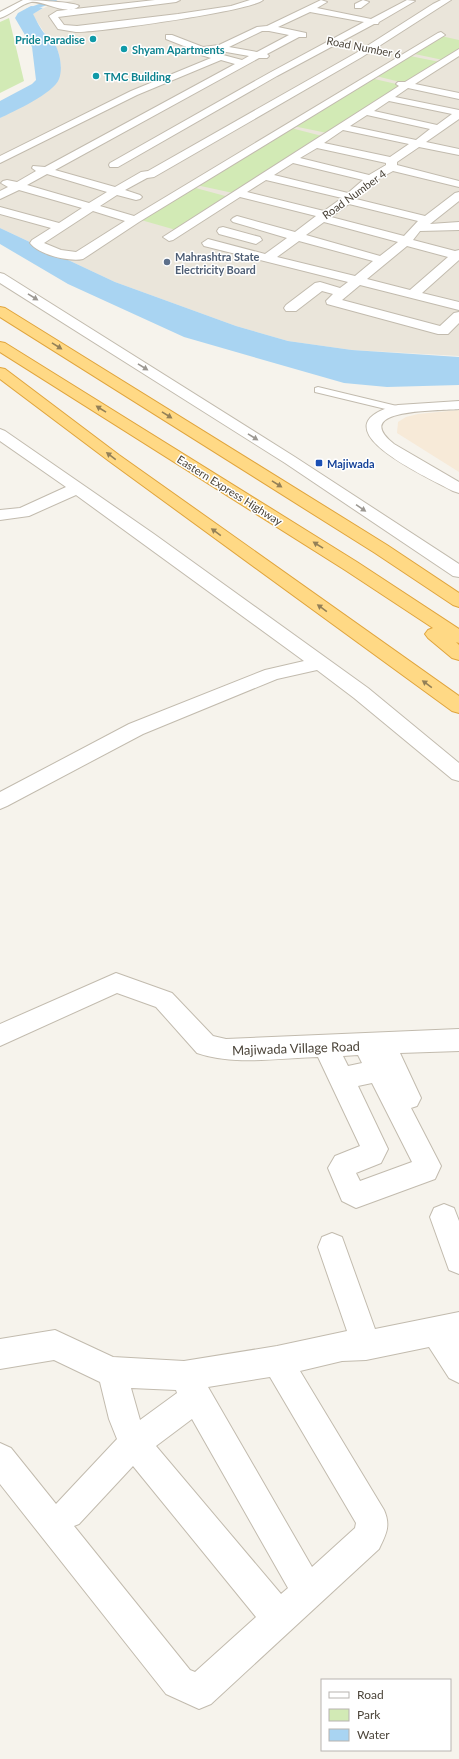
<svg xmlns="http://www.w3.org/2000/svg" width="459" height="1759" viewBox="0 0 459 1759" font-family="Lato,sans-serif">
  <rect width="100%" height="100%" fill="#f6f3ec"/>
  <path fill="#eae5da" d="M74 0H459V356L352 350 288 341 236 326 115 282 0 228V118L35 99 51 88 61 66 59 54 54 42 46 35 32 14 48 6Z"/>
  <path fill="#f7ead8" d="M459 410V472L397 433 398 422 406 417 418 414Z"/>
  <path fill="#d2eab5" d="M9 18 24 81 0 93V22Z
    M441 36 459 40V51L443 60 410 53Z
    M405 55 440 62 408 84 376 76Z
    M370 78 405 86 327 133 293 126Z
    M291 128 322 136 233 193 196 185Z
    M192 187 229 197 176 230 141 220Z"/>
  <path fill="#a9d4f2" d="M31 6 43 8 33 14C37 21 40 29 46 35 49 38 53 40 55 44 60 54 63 68 59 79 54 93 13 112 0 118V101L32 84 36 80 32 47 15 18 18 13Z
    M0 228 115 282 236 326 288 341 352 350 459 357V385L387 387 344 383 184 337 68 284 0 244Z"/>
  <g fill="none" stroke-linecap="round" stroke-linejoin="round">
    <path stroke="#a9d4f2" stroke-width="3.5" d="M28 10 55 0"/>
    <defs>
      <path id="service" d="M318 387 401 407 403 409 398 412 315 392V388Z"/>
      <path id="minor" d="M23 0C32 0 75 2 79 6 68 17 43 0 31 2 20 4 11 15 0 18V12Z
        M155 0H180L176 2 58 17 64 25 77 26 178 14 231 6 250 0H263C251 11 99 32 76 32 70 31 64 30 58 29L49 16 57 11Z
        M321 0 327 2 317 8 371 19 407 0 415 1 379 22 378 24H374L277 76 118 167H110L109 165 110 163 271 72 364 22 310 12 278 27 306 33V37H299L267 54 269 56 267 58H259L55 170 115 187 141 172 148 171 356 53 433 4 441 0H451L362 57 154 177 147 178 125 190 140 195 142 197 140 199 136 200 117 195 100 206 134 216 438 33 441 32 445 35 139 222 83 259C70 262 39 255 30 243L32 240 51 228 0 214V207L59 223 82 208 19 190 0 199V191L8 187 1 183 3 181 7 180 17 182 36 171 32 168 33 166 45 167 235 64 221 60 137 95 0 163V156L131 91 211 58 201 55 199 52 166 39V35H172L203 47 219 45 257 27 267 26ZM262 31H269L289 35 257 52 229 47ZM215 50 249 56 242 60 208 51ZM47 174 107 192 89 203 27 185ZM93 211 125 221 76 252 61 250 44 243Z
        M363 0 369 2 361 8H355V4Z
        M459 49V56L415 84 459 93V99L408 88 395 97 459 110V119L426 142 459 149V155L419 147 397 162V165L459 181V187L393 171 375 181 356 199 425 216 455 193 459 192V201L430 224 459 222V230L420 231 413 240 455 251 459 250V260L422 293 459 302V310L360 285 342 300 440 326 454 313 459 312V323L448 334H438L327 304 326 301 333 294 322 291 296 311H286L284 308 286 305 315 283 320 282 340 288 348 282 204 246 202 243 208 239 265 254 287 238 233 222 231 220 233 218 237 216 295 232 316 216 240 197 173 240 169 241 163 237 399 86 396 84 398 82H405ZM389 101 452 114 437 125 374 111ZM367 115 430 129 416 140 350 126ZM343 130 409 144 390 157 324 143ZM317 148 386 163V165L369 175 300 158ZM293 163 363 180 348 193 274 175ZM266 180 342 198 324 211 247 192ZM349 204 418 221 404 236 331 217ZM324 222 398 242 380 256 306 235ZM299 241 373 261 355 276 277 257ZM407 246 448 257 410 290 367 279Z
        M223 227 260 237 262 240 256 244 219 234 217 231 219 228Z
        M0 273 4 274 295 457 459 564V577L453 576 285 463 0 283Z
        M459 401V409C441 411 348 408 394 444L459 482V493L453 491C427 477 312 426 398 405Z
        M0 429 5 431 154 534 368 688 459 763V781L452 779 354 698 317 670 277 679 143 734 7 806 0 809V792L129 724 265 670 304 661 76 495 29 516 0 520V510L20 508 66 487 0 441Z
        M116 973 172 993 213 1036 226 1039 459 1029V1051L400 1053 421 1098 417 1106 411 1108 441 1166 435 1179 356 1208 342 1201 328 1168 335 1156 360 1146 318 1057C278 1058 235 1066 197 1053L156 1007 117 993 0 1046V1024ZM358 1055 362 1063 348 1066 343 1056ZM372 1083 412 1162 360 1181 356 1173 381 1163 388 1149 358 1086Z
        M444 1204 454 1208 459 1221V1274L449 1270 430 1217 434 1208Z
        M332 1233 342 1237 375 1329 459 1312V1383L449 1378 429 1347 366 1360 342 1361 300 1371 384 1510C391 1526 386 1534 379 1549L211 1704 199 1709 166 1694 0 1484V1443L11 1448 56 1504 117 1439 109 1419 100 1382 54 1360 0 1369V1339L55 1330 113 1357 184 1361 277 1346 347 1331 318 1247 322 1237ZM270 1377 356 1523 355 1528 312 1567 208 1387ZM131 1388 176 1390 177 1393 140 1420ZM192 1419 288 1588 281 1594 156 1446ZM133 1466 256 1617 195 1672 190 1670 74 1526 79 1524Z"/>
      <path id="trunk" d="M0 307 5 308 387 545 459 593V607L453 605 375 553 0 317Z
        M0 342 5 343 357 562 459 629V643L456 642 459 645V660L452 658 428 638 425 634 428 630 433 628 345 570 0 352Z
        M0 368 5 369 119 455 459 696V713L452 711 109 461 0 379Z"/>
    </defs>
    <use href="#service" stroke="#c2bbae" stroke-width="2"/>
    <use href="#minor" stroke="#c2bbae" stroke-width="2"/>
    <use href="#trunk" stroke="#e0a43c" stroke-width="2"/>
    <use href="#service" fill="#fff" fill-rule="evenodd"/>
    <use href="#minor" fill="#fff" fill-rule="evenodd"/>
    <use href="#trunk" fill="#ffd985" fill-rule="evenodd"/>
  </g>
  <defs><path id="oneway-solid" d="M-6-.8H1V-3.2L6.5 0L1 3.2V.8H-6Z"/></defs>
  <g fill="#9c9892">
    <use href="#oneway-solid" transform="translate(33 297) rotate(32)"/>
    <use href="#oneway-solid" transform="translate(143 367) rotate(32)"/>
    <use href="#oneway-solid" transform="translate(253 437) rotate(32)"/>
    <use href="#oneway-solid" transform="translate(361 508) rotate(34)"/>
  </g>
  <g fill="#938057">
    <use href="#oneway-solid" transform="translate(57 346) rotate(32)"/>
    <use href="#oneway-solid" transform="translate(101 409) rotate(-148)"/>
    <use href="#oneway-solid" transform="translate(167 415) rotate(32)"/>
    <use href="#oneway-solid" transform="translate(111 456) rotate(-143)"/>
    <use href="#oneway-solid" transform="translate(277 484) rotate(32)"/>
    <use href="#oneway-solid" transform="translate(216 532) rotate(-144)"/>
    <use href="#oneway-solid" transform="translate(318 545) rotate(-148)"/>
    <use href="#oneway-solid" transform="translate(322 608) rotate(-144)"/>
    <use href="#oneway-solid" transform="translate(427 684) rotate(-144)"/>
  </g>
  <g fill="#0f9aa8" stroke="#fff" stroke-width="1.5">
    <circle cx="93" cy="39" r="4"/>
    <circle cx="124" cy="49" r="4"/>
    <circle cx="96" cy="76" r="4"/>
  </g>
  <circle fill="#5c6f8a" stroke="#fff" stroke-width="1.5" cx="167" cy="262" r="4"/>
  <rect fill="#1a4fb4" stroke="#fff" stroke-width="1.5" x="315" y="459" width="8" height="8" rx="2"/>
  <g text-anchor="middle" dominant-baseline="central" stroke-width="3" stroke-linejoin="round" paint-order="stroke">
    <g font-size="11" font-weight="bold" fill="#0d838f" stroke="#fff" text-anchor="start">
      <text x="85" y="39" text-anchor="end">Pride Paradise</text>
      <text x="132" y="49">Shyam Apartments</text>
      <text x="104" y="76">TMC Building</text>
    </g>
    <g font-size="11" fill="#4b4439" stroke="#fff">
      <text transform="translate(364 47) rotate(11)">Road Number 6</text>
      <text transform="translate(354 194) rotate(-36)">Road Number 4</text>
      <text transform="translate(230 490) rotate(32)">Eastern Express Highway</text>
    </g>
    <g font-size="11" font-weight="bold" fill="#4e5e75" stroke="#fff" text-anchor="start">
      <text x="175" y="256">Mahrashtra State<tspan x="175" dy="13">Electricity Board</tspan></text>
    </g>
    <g font-size="11" font-weight="bold" fill="#164399" stroke="#fff" text-anchor="start">
      <text x="327" y="463">Majiwada</text>
    </g>
    <g font-size="13" fill="#4b4439" stroke="#fff">
      <text transform="translate(296 1048) rotate(-2)">Majiwada Village Road</text>
    </g>
  </g>
  <rect x="321" y="1679" width="130" height="72" fill="#ffffff" stroke="#b7b4b0"/>
  <rect x="329" y="1692" width="20" height="6" fill="#ffffff" stroke="#b7b4b0"/>
  <text x="357" y="1699" font-size="12" fill="#4b4439">Road</text>
  <rect x="329" y="1709" width="20" height="12" fill="#d2eab5" stroke="#b7b4b0"/>
  <text x="357" y="1719" font-size="12" fill="#4b4439">Park</text>
  <rect x="329" y="1729" width="20" height="12" fill="#a9d4f2" stroke="#b7b4b0"/>
  <text x="357" y="1739" font-size="12" fill="#4b4439">Water</text>
</svg>
